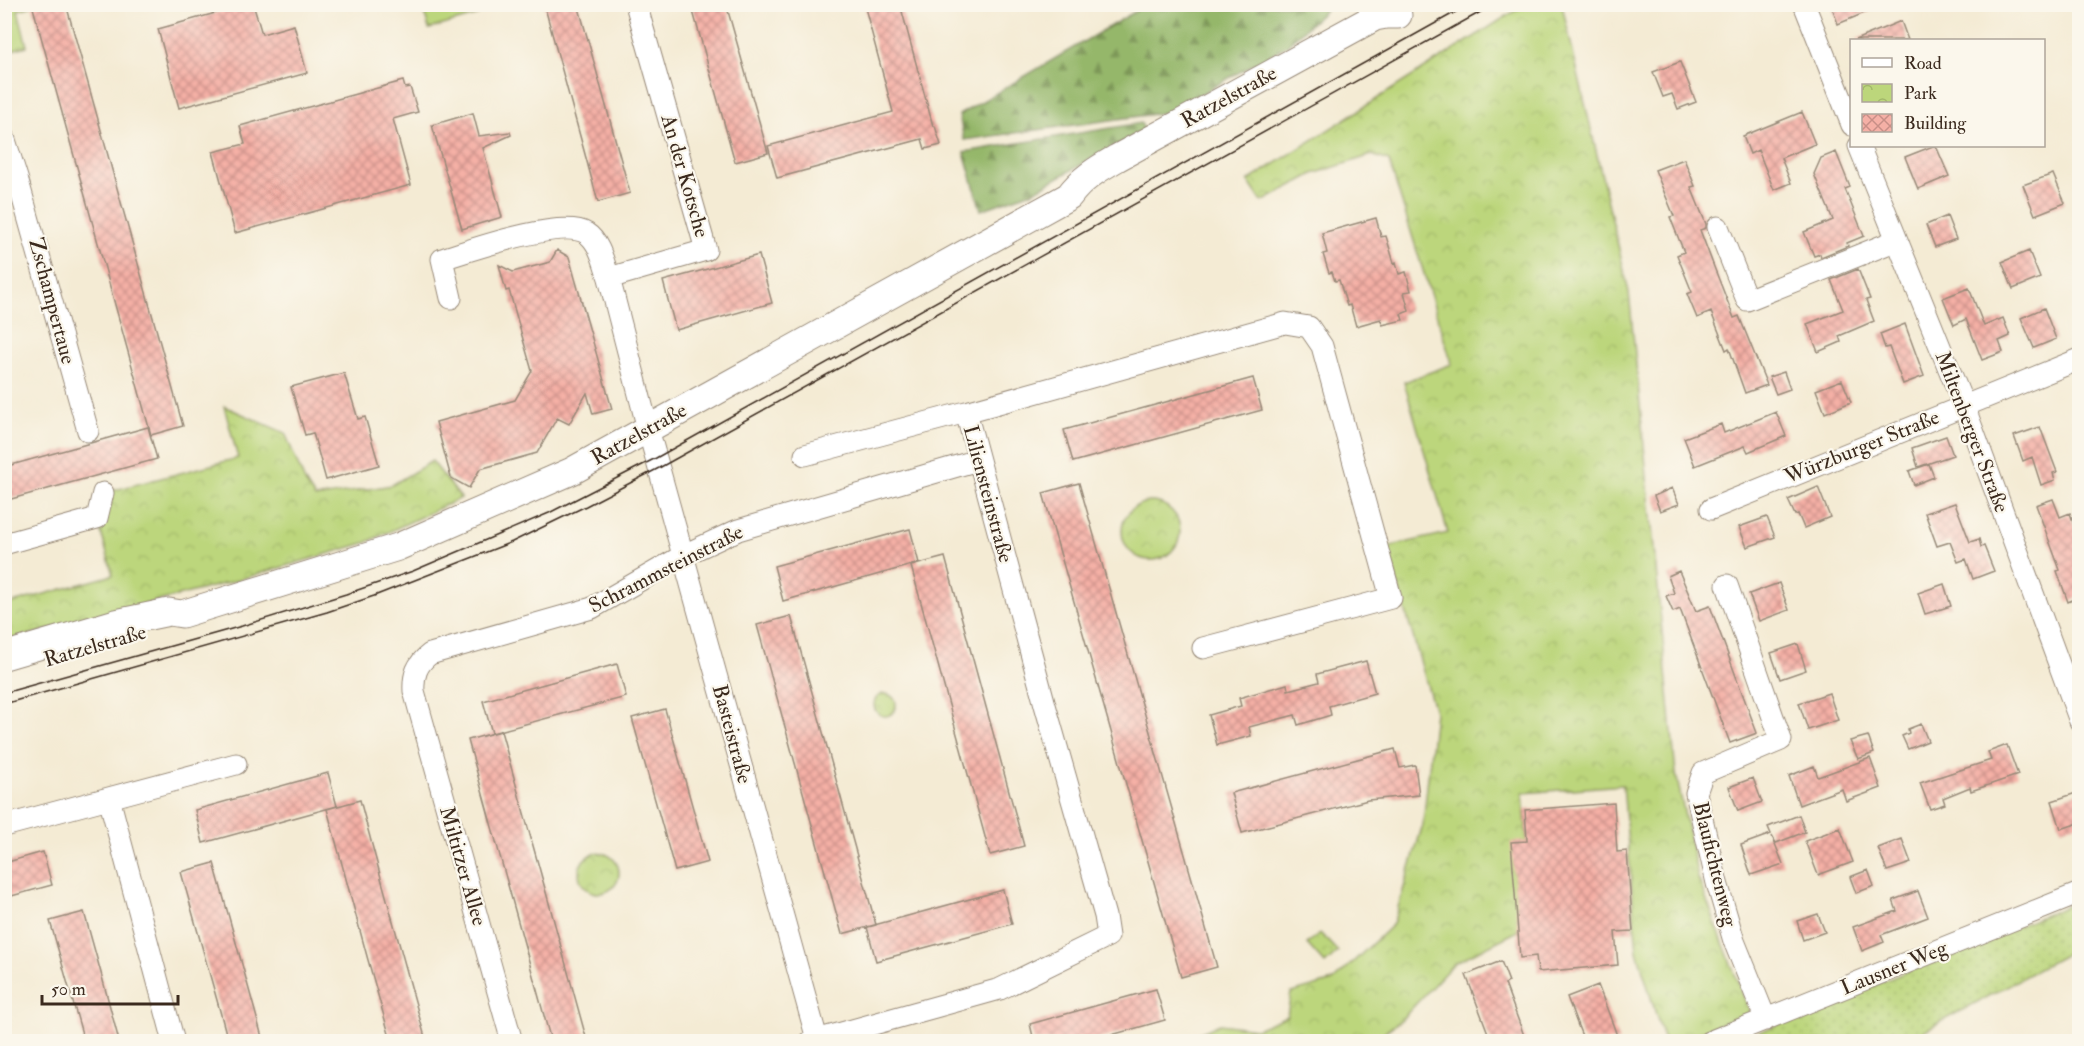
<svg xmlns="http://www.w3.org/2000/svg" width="2084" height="1046" viewBox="0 0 2084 1046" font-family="'IM FELL Double Pica',serif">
  <defs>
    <pattern id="grass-dots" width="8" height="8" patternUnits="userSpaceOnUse" patternTransform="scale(1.5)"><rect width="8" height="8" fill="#bcd67b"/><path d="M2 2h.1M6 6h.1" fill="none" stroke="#a2b86a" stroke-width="1.8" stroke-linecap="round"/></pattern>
    <pattern id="forest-firs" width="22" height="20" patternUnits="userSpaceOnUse" patternTransform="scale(1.5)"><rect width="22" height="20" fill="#95b76b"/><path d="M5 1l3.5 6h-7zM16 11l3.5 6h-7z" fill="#7b9557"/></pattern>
    <pattern id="park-crowns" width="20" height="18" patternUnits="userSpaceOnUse" patternTransform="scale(1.5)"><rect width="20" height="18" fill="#bcd67b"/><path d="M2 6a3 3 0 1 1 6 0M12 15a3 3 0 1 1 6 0" fill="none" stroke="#a2b86a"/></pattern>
    <pattern id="building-cross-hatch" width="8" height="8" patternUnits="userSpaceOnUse" patternTransform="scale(1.5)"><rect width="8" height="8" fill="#f5b0a6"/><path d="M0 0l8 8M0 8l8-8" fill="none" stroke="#c88f87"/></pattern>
  </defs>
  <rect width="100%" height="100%" fill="#fbf7ec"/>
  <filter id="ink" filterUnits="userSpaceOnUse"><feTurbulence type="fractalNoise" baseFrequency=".0167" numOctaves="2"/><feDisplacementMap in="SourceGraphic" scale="12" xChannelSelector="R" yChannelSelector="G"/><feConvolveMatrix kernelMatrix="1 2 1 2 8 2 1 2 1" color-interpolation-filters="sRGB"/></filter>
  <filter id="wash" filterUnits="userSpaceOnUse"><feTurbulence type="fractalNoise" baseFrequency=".008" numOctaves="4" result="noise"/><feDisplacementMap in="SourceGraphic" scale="24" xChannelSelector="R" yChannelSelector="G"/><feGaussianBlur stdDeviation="1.35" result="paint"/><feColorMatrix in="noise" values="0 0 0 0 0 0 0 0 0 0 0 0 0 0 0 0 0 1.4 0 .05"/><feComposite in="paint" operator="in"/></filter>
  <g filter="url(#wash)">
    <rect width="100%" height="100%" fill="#f4ebd4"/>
    <path fill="url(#grass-dots)" stroke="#7c804c" stroke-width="1.5" d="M2079 901V947L1905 1041 1735 1042Z"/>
    <path fill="url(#forest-firs)" stroke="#687044" stroke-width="1.5" d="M1146 5H1331L1286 46 1169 112 964 140 959 115Z
      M1141 123 1144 130 1032 192 981 210 964 152Z"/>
    <path fill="url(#park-crowns)" stroke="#7c804c" stroke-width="1.5" d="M5 5H35L18 10 27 46 5 52Z
      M1524 5H1562L1629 292 1676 774 1698 878 1750 1013 1675 1041H1664L1637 951 1623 785 1523 793 1527 841 1518 931 1454 963 1401 1020 1372 1041 1179 1042 1220 1024 1256 1029 1287 1016 1291 993 1333 981 1393 924 1423 824 1435 712 1387 547 1448 533 1404 382 1452 364 1389 161 1372 155 1313 174 1262 202 1248 181Z
      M224 406 285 433 305 482 315 498 392 485 432 461 461 498 365 543 227 583 5 641V605L113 575 97 518 103 493 238 458Z
      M1122 531a29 29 0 1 1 58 0a29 29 0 1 1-58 0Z
      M874 705a11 11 0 1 1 22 0a11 11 0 1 1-22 0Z
      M579 873a20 20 0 1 1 40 0a20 20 0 1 1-40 0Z
      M1320 933 1338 952 1325 964 1307 944Z"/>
    <path fill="#bcd67b" stroke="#7c804c" stroke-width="1.5" d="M422 5H475L478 15 429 29Z"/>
    <g id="blocks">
      <path fill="url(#building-cross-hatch)" d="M32 4H66L183 426 151 435Z
        M248 4H253L262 34 294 25 307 73 179 108 158 29Z
        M544 4H578L630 193 598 202Z
        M691 4H726L768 153 735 162Z
        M864 4H900L933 126H935L941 145 925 149 922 139 777 178 768 146 893 112Z
        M1831 4H1884V5L1838 24Z
        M1901 21 1908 40H1855Z
        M1680 62 1696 102 1678 109 1672 94 1663 97 1653 72Z
        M403 81 405 88 410 87 418 112 393 119 411 185 235 233 213 152 245 144 240 126Z
        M1802 112 1815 144 1781 158 1791 183 1774 190 1758 150 1750 154 1743 136Z
        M473 113 479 136 510 132 511 135 483 148 502 217 462 229 432 125Z
        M1933 146H1936L1949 176 1918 189 1905 157Z
        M1836 152 1850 187 1845 189 1864 236 1847 243 1848 246 1821 257 1820 254 1814 256 1804 232 1833 220 1814 174 1821 158Z
        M1684 159 1695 186 1691 187 1706 224V228L1700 230 1714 267 1734 318 1739 316 1767 385 1745 393 1729 348 1726 350 1711 312 1697 318 1687 294 1692 292 1677 255 1684 252 1670 217 1674 216 1655 170Z
        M2053 174 2065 203 2035 215 2023 185Z
        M1947 216 1956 239 1935 247 1926 225Z
        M1376 218 1381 237 1386 236 1394 263 1396 262 1399 274 1406 272 1411 291 1404 292 1409 311 1401 314 1403 320 1382 325 1381 319 1356 326 1350 305 1347 306 1339 280 1335 281 1332 272 1329 273 1323 254 1327 253 1322 233Z
        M557 250 569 257 612 409 593 414 587 393 569 424 557 418 537 453 480 469 469 488 451 478 436 422 515 400 532 371 509 290 506 291 499 265 513 272 550 262Z
        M2029 251 2040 278 2013 289 2002 262Z
        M759 255 772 303 676 330 663 281Z
        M1858 269 1870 299 1866 300 1874 321 1839 336 1841 342 1818 352 1807 324 1843 310 1831 280Z
        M1969 288 1984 326 2003 318 2010 336 1999 341 2003 352 1982 360 1966 319 1954 325 1943 298Z
        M2044 308 2056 339 2034 348 2021 318Z
        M1905 324 1924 376 1903 384 1889 347 1885 348 1880 334Z
        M1784 372 1790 389 1776 394 1769 377Z
        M344 373 358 419 365 417 379 465 326 480 313 433 305 435 291 387Z
        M1253 378 1262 410 1073 462 1064 430Z
        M1842 380 1851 402 1825 413 1816 390Z
        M1776 412 1786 436 1748 452 1745 446 1695 466 1684 438 1721 424 1724 433Z
        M148 427 157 459 4 501V467Z
        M2040 427 2057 472 2053 473 2055 480 2041 485 2032 457 2023 461 2014 436Z
        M1946 436 1953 455 1918 467 1912 448Z
        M1929 464 1934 477 1914 485 1909 471Z
        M1079 483 1217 967 1181 977 1043 493Z
        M1818 487 1830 517 1804 528 1798 514 1795 515 1788 500Z
        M1672 488 1679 504 1660 511 1654 496Z
        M2053 499 2060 517 2070 513 2079 540V597L2068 602 2057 571 2060 570 2036 505Z
        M1955 503 1970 542 1979 539 1981 547 1984 546 1994 571 1973 579 1966 559 1958 562 1950 542 1937 546 1925 513Z
        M1767 517 1775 537 1747 547 1739 527Z
        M910 529 919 563 783 601 774 566Z
        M945 557 1024 846 990 855 911 566Z
        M1679 571 1696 611 1710 606 1757 733 1730 743 1680 609 1673 612 1666 596 1674 593 1668 576Z
        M1779 583 1789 610 1759 621 1749 594Z
        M1944 584 1951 606 1925 614 1918 593Z
        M791 616 876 925 842 934 757 625Z
        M1798 644 1806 670 1780 679 1771 653Z
        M1366 661 1375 693 1329 706 1331 715 1298 725 1295 715 1249 727 1251 736 1217 745 1209 715 1241 706 1239 698 1287 684 1288 690 1319 682 1317 674Z
        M617 664 626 697 492 733 483 701Z
        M1829 693 1838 720 1808 730 1799 703Z
        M665 709 708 862 675 871 632 718Z
        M1921 724 1928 741 1908 749 1902 736 1909 733 1908 729Z
        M501 731 544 885 587 1041H551L468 740Z
        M1868 736 1874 753 1858 759 1850 741Z
        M2007 745 2018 775 1971 791 1970 787 1943 798 1945 804 1930 809 1920 783 1991 760 1988 752Z
        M1395 749 1400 768 1415 765 1419 795 1368 800 1242 833 1231 793Z
        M1870 758 1881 788 1846 801 1842 789 1799 805 1789 776 1814 766 1818 777Z
        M328 773 337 806 203 843 195 810Z
        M1753 778 1762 802 1738 811 1729 787Z
        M2079 792V823L2061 829 2052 801Z
        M360 800 375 856 426 1041H391L368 960 327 809Z
        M1614 803 1617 852 1627 851 1633 931 1615 932 1618 965 1538 972 1536 956 1520 958 1511 842 1527 841 1525 810Z
        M1799 815 1805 832 1776 843 1772 836 1783 864 1751 875 1741 845 1771 834 1768 827Z
        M1840 828 1853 862 1818 875 1805 841Z
        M1902 839 1911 863 1887 871 1878 848Z
        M43 852 52 885 4 898V863Z
        M214 863 256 1015 263 1041H228L220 1011 181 872Z
        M1868 870 1874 886 1856 893 1850 877Z
        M1003 890 1012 924 876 961 867 927Z
        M1918 891 1928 917 1881 935 1884 942 1862 951 1853 927 1897 911 1893 900Z
        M84 912 101 973 119 1041H84L50 921Z
        M1818 914 1825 932 1803 940 1797 921Z
        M1501 961 1509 982 1505 984 1526 1041H1491L1466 975Z
        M1598 985 1609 1014 1619 1041H1584L1578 1026 1567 997Z
        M1156 989 1165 1020 1090 1041H1034L1030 1024Z"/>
    </g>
  </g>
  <g filter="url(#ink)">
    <use href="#blocks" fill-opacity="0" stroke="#988a79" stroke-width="1.5"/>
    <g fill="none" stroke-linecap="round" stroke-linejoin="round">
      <defs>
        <path id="minor" d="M636 4 706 250 609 278 648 429 817 1039
          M1804 4 1852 125
          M4 137 18 181 88 431
          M1859 146 1964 406 2080 721
          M1718 227 1747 300 1897 240
          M451 298 442 259C471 250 561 218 586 233 600 242 604 264 609 278
          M805 455 966 412
          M1711 509 2080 359
          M4 544 97 518 103 493
          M1727 585 1781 740 1703 773 1696 793 1717 883 1734 941 1766 1020
          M109 798 174 1042
          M4 826 236 764
          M512 1042 414 691C413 675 417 664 430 654L592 608 684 555 738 530 978 460
          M809 1042 1000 989 1108 936 1105 916 1045 705 966 412 1285 323 1309 327 1322 346 1391 598 1203 648
          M1709 1042 2080 893"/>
        <path id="major" d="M4 656 116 623 169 612 182 614 398 547 572 471 1069 196C1082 178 1098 169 1117 158L1375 17 1386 15H1398"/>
      </defs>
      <use href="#minor" stroke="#988a79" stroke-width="23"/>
      <use href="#major" stroke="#988a79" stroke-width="29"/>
      <use href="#minor" stroke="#fff" stroke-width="21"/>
      <use href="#major" stroke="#fff" stroke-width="27"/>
      <path stroke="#3b2a1e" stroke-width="1.5" d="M4 693 242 626 346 594 413 571 549 513 656 458 1470 4
        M4 704 327 612 374 596 512 542 586 506 659 468 1495 4"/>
    </g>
  </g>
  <g text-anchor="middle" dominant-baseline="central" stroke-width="4.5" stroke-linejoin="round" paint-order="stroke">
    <g font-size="21" fill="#3b2a1e" stroke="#fbf7ec">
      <text transform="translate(1229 97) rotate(-29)">Ratzelstraße</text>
      <text transform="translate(685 176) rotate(74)">An der Kotsche</text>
      <text transform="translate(52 301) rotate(75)">Zschampertaue</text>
      <text transform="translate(1972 432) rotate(69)">Miltenberger Straße</text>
      <text transform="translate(639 434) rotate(-29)">Ratzelstraße</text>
      <text transform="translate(1862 447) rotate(-22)">Würzburger Straße</text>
      <text transform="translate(988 494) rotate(75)">Liliensteinstraße</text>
      <text transform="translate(666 569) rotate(-27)">Schrammsteinstraße</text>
      <text transform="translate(95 646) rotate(-16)">Ratzelstraße</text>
      <text transform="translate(732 734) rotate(75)">Basteistraße</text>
      <text transform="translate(1715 864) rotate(76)">Blaufichtenweg</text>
      <text transform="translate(463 866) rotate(74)">Miltitzer Allee</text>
      <text transform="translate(1894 968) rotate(-22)">Lausner Weg</text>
    </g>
  </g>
  <rect width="2084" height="1046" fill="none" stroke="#fbf7ec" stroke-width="24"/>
  <rect x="1850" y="39" width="195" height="108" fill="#fbf7ec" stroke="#aea59a" stroke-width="1.5"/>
  <rect x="1862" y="58" width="30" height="9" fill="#ffffff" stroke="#aea59a" stroke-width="1.5"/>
  <text x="1904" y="69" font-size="18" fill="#3b2a1e">Road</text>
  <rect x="1862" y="84" width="30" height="18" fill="url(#park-crowns)" stroke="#aea59a" stroke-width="1.5"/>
  <text x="1904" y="99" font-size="18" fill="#3b2a1e">Park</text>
  <rect x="1862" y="114" width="30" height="18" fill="url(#building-cross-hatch)" stroke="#aea59a" stroke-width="1.5"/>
  <text x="1904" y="129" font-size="18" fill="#3b2a1e">Building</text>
  <path d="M42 995v9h136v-9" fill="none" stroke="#3b2a1e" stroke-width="3"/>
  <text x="51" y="995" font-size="18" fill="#3b2a1e" stroke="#fbf7ec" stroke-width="4.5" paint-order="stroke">50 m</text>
</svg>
